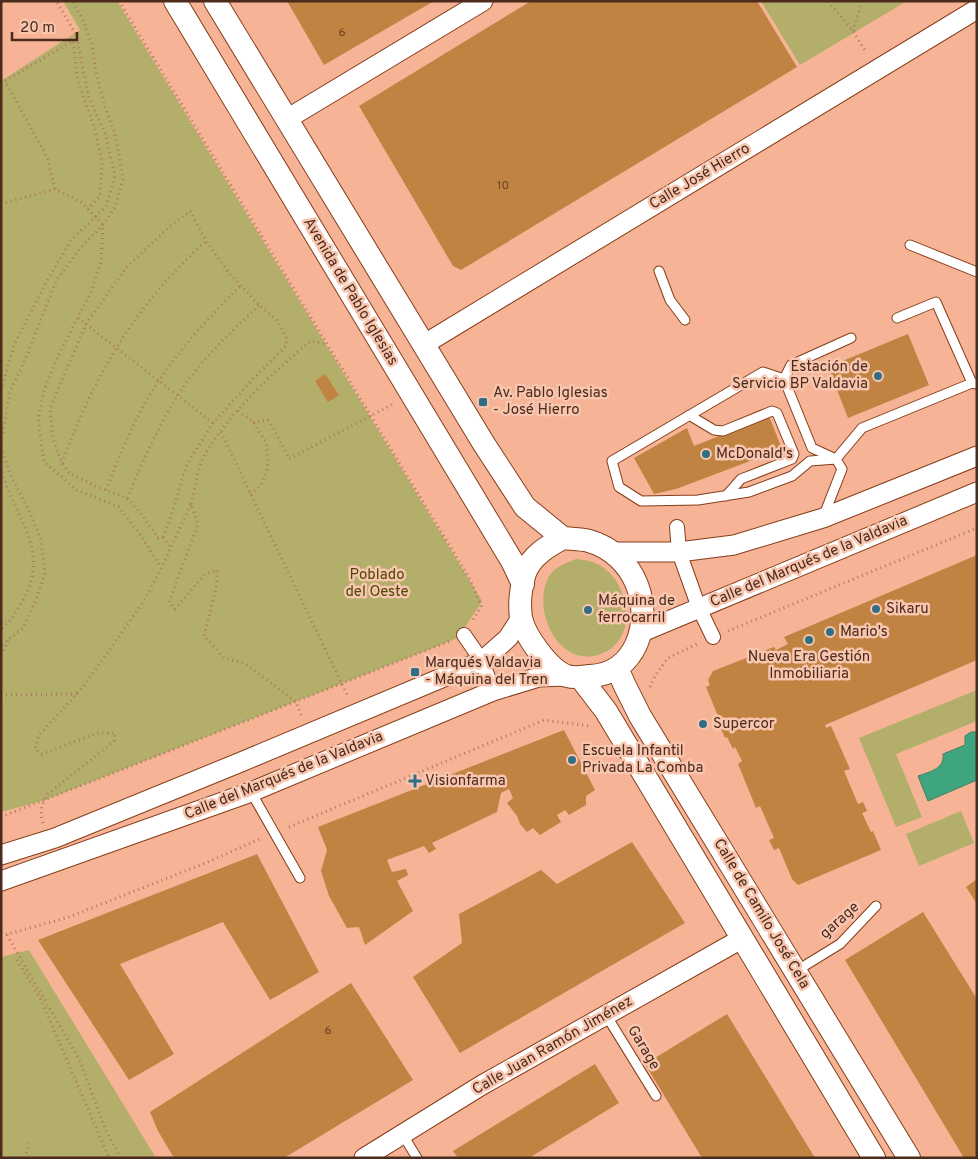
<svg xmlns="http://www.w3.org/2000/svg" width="978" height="1159" viewBox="0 0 978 1159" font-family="Overpass,sans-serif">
  <rect width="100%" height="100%" fill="#f6b396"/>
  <path fill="#b3ae69" d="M63 1H117L482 601 458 638 45 800 1 812V81L80 30Z
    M761 1H907L800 65Z
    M576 559C585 560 593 561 601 566 622 579 632 611 623 633 618 644 610 651 598 655 557 667 530 607 550 575 556 566 567 563 576 559Z
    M977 690V721L896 754 922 817 896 827 859 738Z
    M961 811 974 843 919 866 906 834Z
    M29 950 156 1158H1V957Z"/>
  <path fill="#3fa57e" stroke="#438061" d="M971 732H977V780L928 801 918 776C929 772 945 769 943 754L965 745V736Z"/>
  <path fill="#c18342" d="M287 1H434L324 65Z
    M531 1H757L797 67 461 270 453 266 359 106Z
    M908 334 929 385 848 418 828 367Z
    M325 374 339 395 328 402 315 381Z
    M769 416 782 449 676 489 654 494 634 458 687 428 694 446Z
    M977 555V660L825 725 826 728 831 726 850 769 844 771 858 804 863 802 867 811 862 813 871 832 873 831 881 850 798 885 792 879 779 848 774 850 769 840 774 838 760 806 756 808 738 764 742 761 735 747 733 749 727 737 725 738 716 717 718 716 706 687 710 685 708 680 713 671 774 647 776 650 788 644 784 637Z
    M564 730 595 790 586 796V805L569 815 565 810 557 815 561 822 540 835 533 828 527 832 520 824 517 816 507 803 513 798 509 789 501 793 497 812 432 843 436 849 429 853 424 846 387 860 392 872 406 869 408 875 397 881 413 911 365 945 359 927 347 928 329 896 321 871 327 850 318 827Z
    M632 842 685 923 460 1053 413 977 462 943 459 914 541 870 557 884Z
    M257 854 319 972 270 1000 223 922 120 964 174 1054 129 1080 38 940Z
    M977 879V904L966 887Z
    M923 912 977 999V1158H964L845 960Z
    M351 983 413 1080 284 1158H174L158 1131 150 1112Z
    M727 1014 815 1158H702L645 1064Z
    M595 1064 619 1103 529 1158H458L453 1151Z"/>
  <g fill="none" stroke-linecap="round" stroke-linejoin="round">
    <defs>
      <path id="service" d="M910 245 977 272
        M659 271 670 300 685 320
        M897 318 936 302 972 383
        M784 379 763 372 612 461 619 487 641 501 698 500 749 492 792 476 810 461 836 459 862 428 972 383 977 384
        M689 415 714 430 723 431 772 411 777 413 794 454 792 459 741 479 726 496
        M824 515 842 469 836 459 812 448 784 379 791 365 851 338
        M251 792 300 878
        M796 971 840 944 876 906
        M606 1015 656 1096
        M403 1135 417 1158"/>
      <path id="pedestrian" d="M677 527 679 552 699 608 713 637
        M464 635 482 661 493 691"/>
      <path id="minor" d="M287 119 483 1
        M423 345 977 9
        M613 552H679L734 545 823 518 977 456
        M642 632 977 492
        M1 855 55 838 241 762 482 661 508 638 521 618
        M1 881 251 792 493 691 539 677 567 676
        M364 1158 482 1085 743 938"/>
      <path id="tertiary" d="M175 1 512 561 523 584
        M215 1 484 444 525 507 563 538
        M563 538C571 539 581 539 589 541 611 547 629 564 637 585 652 623 636 674 590 676 583 677 574 678 567 676 549 670 525 636 521 618 519 604 521 586 525 573 531 556 548 546 563 538Z
        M617 668 625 686 640 716 909 1158
        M580 677 606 711 874 1158"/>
    </defs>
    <use href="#service" stroke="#863e1a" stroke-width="11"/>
    <use href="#pedestrian" stroke="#863e1a" stroke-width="16"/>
    <use href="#minor" stroke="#863e1a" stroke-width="21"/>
    <use href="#tertiary" stroke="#863e1a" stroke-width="24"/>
    <path stroke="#ad7861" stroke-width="3" stroke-dasharray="1 4" stroke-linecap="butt" d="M119 1 471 581 481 606 472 622
      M828 1 853 31 866 52
      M853 31 862 1
      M55 189 47 157 5 81 73 41 78 81 94 126 102 161 100 196 88 209
      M1 204 55 189 81 202 103 225 101 262 91 292 57 358 44 391 38 419 44 462 77 490 119 507 142 537 161 568
      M190 211 206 241 229 273 259 305 276 319 287 339 286 346 253 379 213 423 186 466 173 510 163 537 158 538 143 516 127 498 97 487 69 473 62 463 53 439 50 408 86 324 126 268 170 226Z
      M78 318 213 423
      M1 390 14 345 49 277 72 239 106 207 115 175 105 133 89 98 76 34 56 1
      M238 411 253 422 266 442 268 467 261 486 250 494
      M253 422 268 420 274 429 289 459 393 404
      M221 432 348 697
      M1 443 10 392 25 360 56 281 81 247 103 225 115 207 123 179 116 137 105 107 96 73 92 44 82 18 72 1
      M1 447 10 474 31 515 41 540 45 573 36 600 23 628 1 645
      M62 463C94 375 136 304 206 241
      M1 467C12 517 53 548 22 602 16 612 11 621 1 629
      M106 490C121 453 136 413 160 379 183 345 211 315 240 286
      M127 498C146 455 164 411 193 374 212 349 237 327 259 305
      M191 504C195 489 197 469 204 456 228 414 274 371 311 341L327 344
      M163 537 170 548
      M728 631 977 528
      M1 655 9 640
      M650 687 655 676 668 658 697 644
      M1 695 77 694
      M1 817 450 641
      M43 823C39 812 42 803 48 794L114 741 115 733H97L42 754 35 749 39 735 84 686 144 601 161 569 191 504 198 524 169 602 175 609 205 574 217 570V584L204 636 224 658 244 663 296 702 302 717
      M289 827 544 720 590 726
      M7 935 79 1059 107 1133 121 1158
      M1 936 69 917 208 862 262 838
      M17 960 41 1000 109 1158
      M25 1158 29 1143"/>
    <use href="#service" stroke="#fff" stroke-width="9"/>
    <use href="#pedestrian" stroke="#fff" stroke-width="14"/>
    <use href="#minor" stroke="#fff" stroke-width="19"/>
    <use href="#tertiary" stroke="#fff" stroke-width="22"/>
  </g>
  <g fill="#306e84" stroke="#f8c5af" stroke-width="2">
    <circle cx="878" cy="376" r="5"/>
    <rect x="478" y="397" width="10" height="10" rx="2.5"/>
    <circle cx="706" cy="454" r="5"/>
    <circle cx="876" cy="609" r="5"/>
    <circle cx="588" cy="610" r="5"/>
    <circle cx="830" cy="632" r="5"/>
    <circle cx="809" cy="640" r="5"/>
    <rect x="410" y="667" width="10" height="10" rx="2.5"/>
    <circle cx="703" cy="724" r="5"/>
    <circle cx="572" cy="760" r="5"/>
    <path d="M412.5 773.5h5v5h5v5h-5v5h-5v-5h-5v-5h5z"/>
  </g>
  <g text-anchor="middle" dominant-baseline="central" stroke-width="5" stroke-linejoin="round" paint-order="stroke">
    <g font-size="12" fill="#694126">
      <text x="342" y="33">6</text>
      <text x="503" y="186">10</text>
      <text x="328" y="1031">6</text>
    </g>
    <g font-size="15" fill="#4c2b1c" stroke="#f8c5af">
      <text transform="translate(700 177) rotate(-31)">Calle José Hierro</text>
      <text transform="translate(350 292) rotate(59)">Avenida de Pablo Iglesias</text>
      <text transform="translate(809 562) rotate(-23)">Calle del Marqués de la Valdavia</text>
      <text transform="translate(284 776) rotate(-22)">Calle del Marqués de la Valdavia</text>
      <text transform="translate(761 914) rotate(59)">Calle de Camilo José Cela</text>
      <text transform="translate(840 921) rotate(-42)">garage</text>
      <text transform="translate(553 1046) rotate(-30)">Calle Juan Ramón Jiménez</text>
      <text transform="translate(643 1048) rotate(59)">Garage</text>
    </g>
    <g font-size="15" fill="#4c2b1c" stroke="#f8c5af" text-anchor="start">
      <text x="868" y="367" text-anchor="end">Estación de<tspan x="868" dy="17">Servicio BP Valdavia</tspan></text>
      <text x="493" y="393">Av. Pablo Iglesias<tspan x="493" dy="17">- José Hierro</tspan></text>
      <text x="716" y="454">McDonald's</text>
      <text x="598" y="601">Máquina de<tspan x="598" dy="17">ferrocarril</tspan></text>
      <text x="886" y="609">Sikaru</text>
      <text x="840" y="632">Mario's</text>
      <text x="809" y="657" text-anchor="middle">Nueva Era Gestión<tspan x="809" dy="17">Inmobiliaria</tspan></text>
      <text x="425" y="663">Marqués Valdavia<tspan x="425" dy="17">- Máquina del Tren</tspan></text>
      <text x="713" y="724">Supercor</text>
      <text x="582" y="751">Escuela Infantil<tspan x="582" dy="17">Privada La Comba</tspan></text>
      <text x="425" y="781">Visionfarma</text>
    </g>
    <g font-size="15" fill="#4e4900" stroke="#f8c5af">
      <text x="377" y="575">Poblado<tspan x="377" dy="17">del Oeste</tspan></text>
    </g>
  </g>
  <rect width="978" height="1159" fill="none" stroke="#4c2b1c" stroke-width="5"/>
  <path d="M12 32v8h65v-8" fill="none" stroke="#4c2b1c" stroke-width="2.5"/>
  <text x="20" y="32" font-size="15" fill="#4c2b1c" stroke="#f8c5af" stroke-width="4" paint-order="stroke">20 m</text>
</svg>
